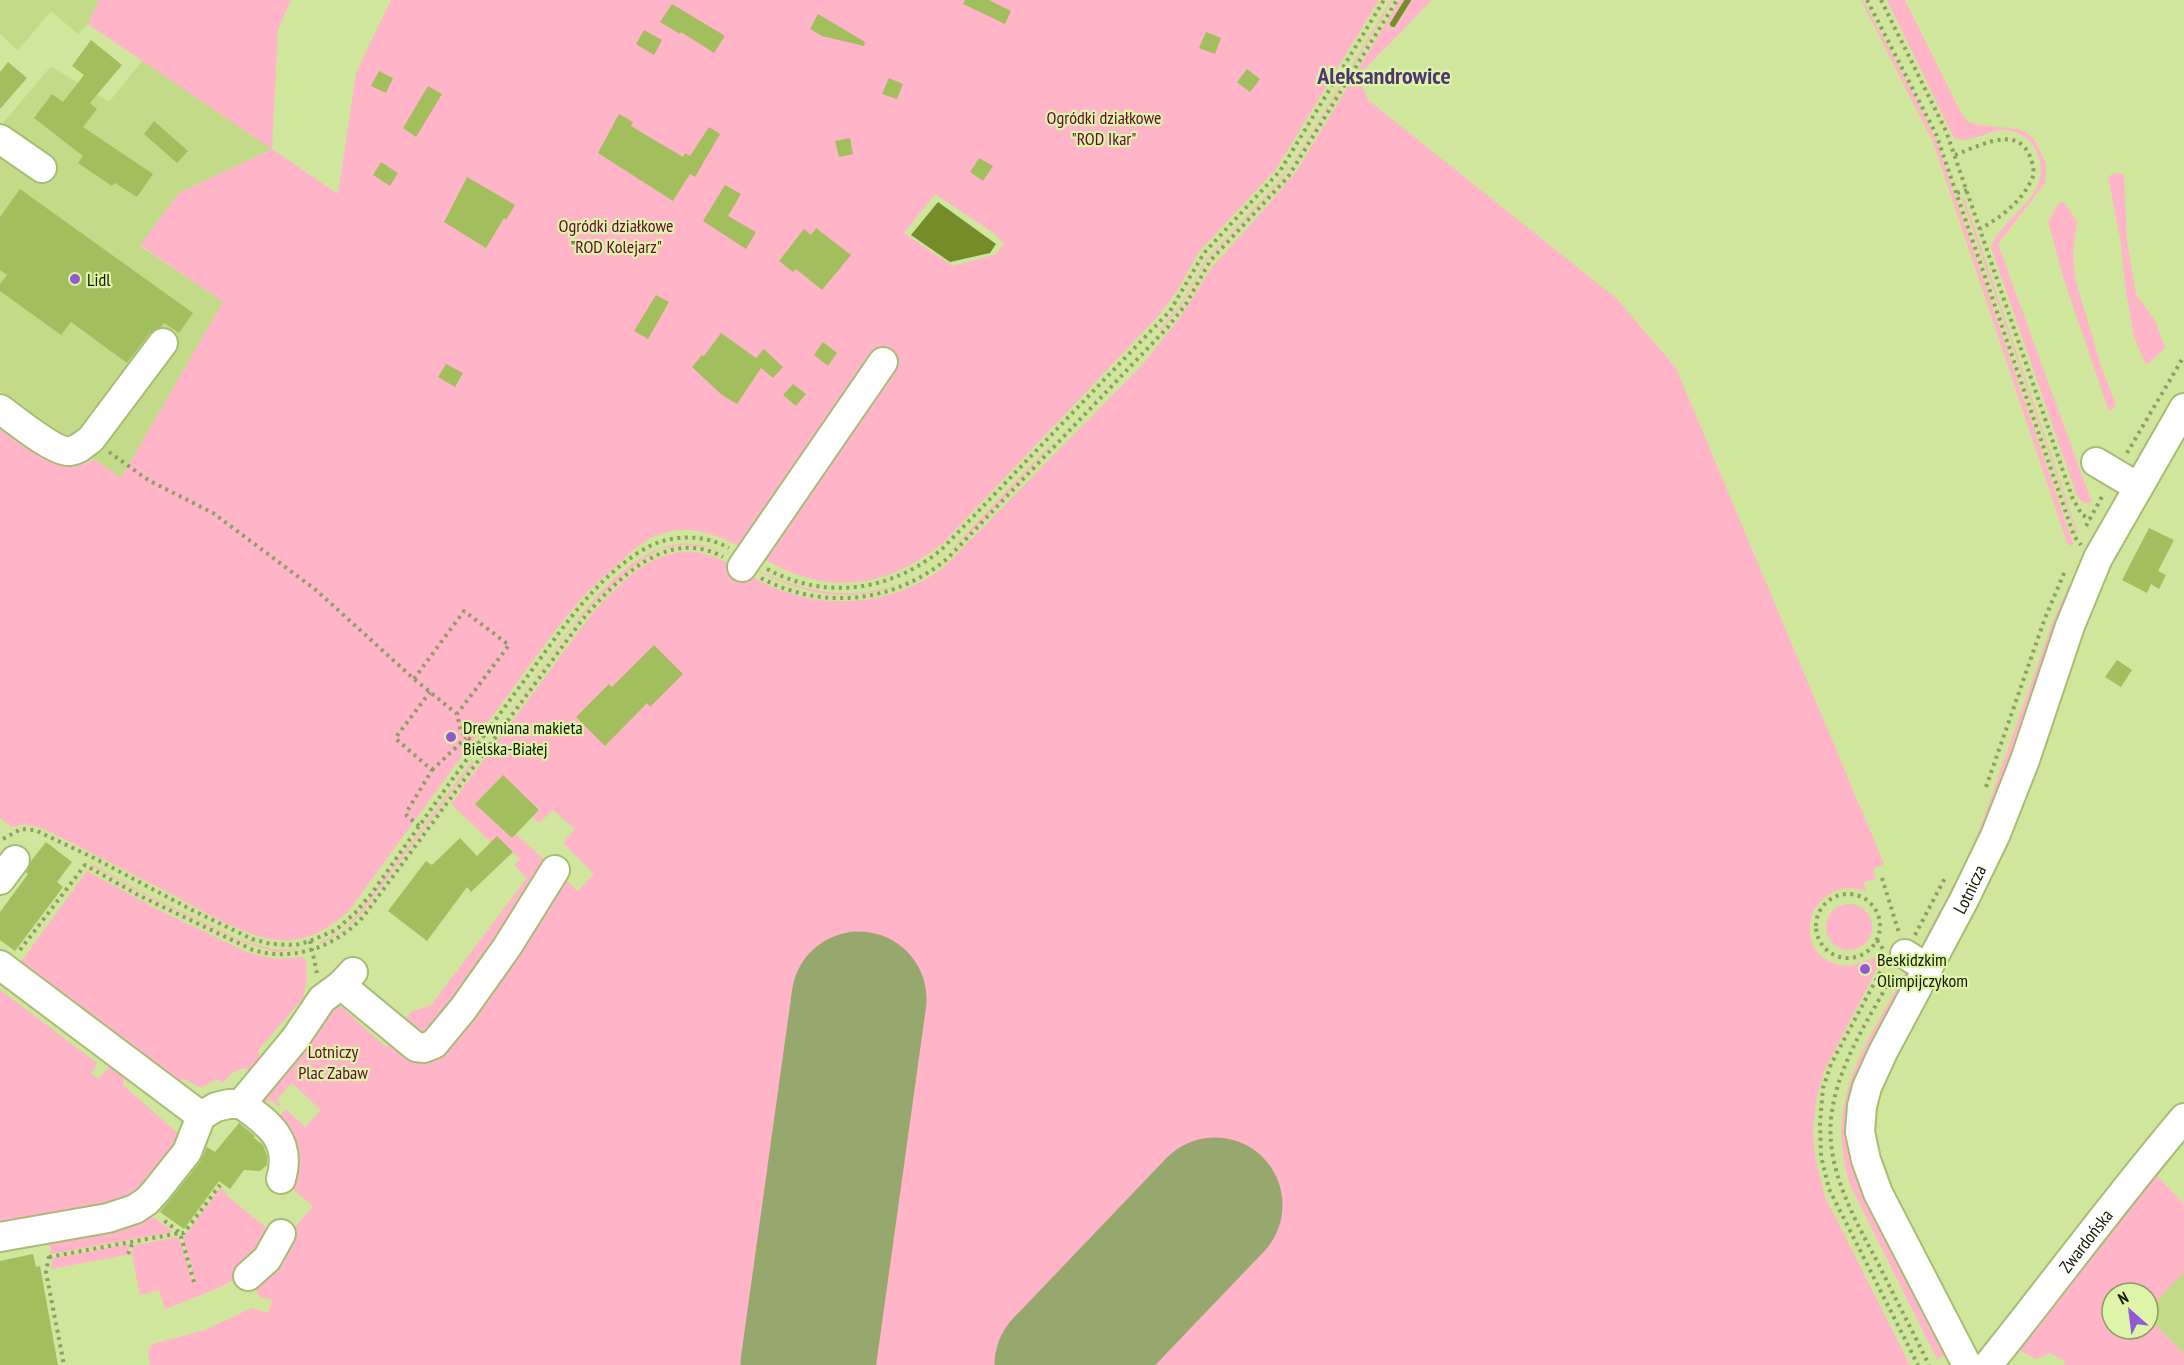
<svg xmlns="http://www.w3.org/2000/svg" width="2184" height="1365" viewBox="0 0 2184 1365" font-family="'PT Sans Narrow',sans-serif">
  <rect width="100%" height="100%" fill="#d0e69c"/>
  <path fill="#c3db89" d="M0 0H99L88 24 78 34 51 11 18 50 0 34Z
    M143 60 272 149 179 193 140 246 223 302 121 478 0 391V150L45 181 56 167 0 127 51 66 109 102Z
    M2184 1272V1354L2148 1317V1310Z"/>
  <path fill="#ffb4c7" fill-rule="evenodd" d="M99 0H291L278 29 272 149 338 194 356 73 391 0H1379L1276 169 1198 253 1177 291 1159 315 942 544C891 584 837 596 777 566 742 549 704 520 663 533 644 539 632 551 618 564 606 575 593 585 582 598 553 631 528 668 502 703 451 770 401 839 351 908 334 926 310 941 283 940 249 940 203 911 173 895 129 872 86 850 42 828L24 824 12 827 0 818V422L58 463C72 469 81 467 94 459L121 478 223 302 140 245 179 193 272 149 88 24ZM935 194 995 234 1004 244 996 254 953 266 904 233Z
    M1391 0H1393L1297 158 1272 191 1206 261 1183 303 1161 331 1159 330 1182 302 1205 260 1271 190 1296 158Z
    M1400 0H1405L1388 26 1393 29 1412 0H1432L1358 76 1368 100 1617 299 1676 368 1884 864 1873 869 1876 879 1864 882 1866 891C1813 873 1787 947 1835 964 1854 971 1867 956 1879 958L1881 961 1825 1069 1816 1100 1813 1129 1815 1157 1825 1197 1910 1365H150L148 1351 153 1344 205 1330 252 1308 268 1313 272 1300 260 1297 250 1280 313 1206 289 1186 274 1122 286 1109 305 1127 321 1110 292 1083 276 1100 281 1105 278 1106 273 1101 264 1102 259 1097 337 1003 386 1047 411 1012 431 1005 527 878 514 865 520 859 496 837 491 842 451 804 594 611C616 588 641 560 674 553 707 546 734 567 762 582 820 612 890 607 943 568L1142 365 1179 319 1212 267 1270 203 1298 169ZM502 775 539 810 533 817 539 823 553 810 575 829 563 843 594 874 578 891 516 834 512 838 475 804Z
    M1861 0H1863L1912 91 1936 140 2073 543 2072 546 2067 543 1933 142Z
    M1887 0H1905L1959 109 1968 122 1979 125 2018 129 2026 132 2034 139 2046 163 2045 183 1998 244 2092 503H2084L2077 496 1991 247C2005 211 2060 193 2034 147 2029 138 2019 132 2008 130 1988 128 1974 145 1954 138Z
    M2117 173 2124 174 2127 241 2136 294 2156 322 2165 348 2148 364 2145 363 2134 337 2125 286 2121 244 2108 176Z
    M1964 197 2077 531V535L1962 198Z
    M2064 202 2077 222 2073 252 2075 278 2102 369 2116 405 2112 410 2108 409 2063 277 2048 221 2059 203Z
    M1050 445 1051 446C959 543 895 647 748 566V565C810 598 874 608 935 563 953 550 968 531 984 515 1006 491 1028 468 1050 445Z
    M682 543 709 546 740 560 709 547 683 545 660 549 639 562 600 596 573 626 485 745C505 718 524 691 544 664 573 624 607 575 651 552 661 547 671 545 682 543Z
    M2069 585 2074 587 2007 783 1927 953 1919 949 1963 867 1980 828 2053 621Z
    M472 761 474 762 360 915 342 932 320 944 319 943 342 931 359 913Z
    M92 864 148 895 243 941 277 950 304 949 277 952 242 942 147 896 91 865Z
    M87 871 155 908 249 953 276 959 303 957 306 961 307 979 303 998 257 1052 267 1061 256 1073 244 1068 232 1073 223 1083 217 1079 201 1088 184 1079 173 1082 20 963Z
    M1826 927a23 23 0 1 1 46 0a23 23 0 1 1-46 0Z
    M1910 971H1913L1854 1100 1952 1352 1937 1359 1851 1187C1822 1100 1866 1046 1905 973Z
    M0 990 97 1063 91 1073 98 1079 111 1065 122 1069 124 1086 182 1137 128 1203 58 1217 16 1219 0 1222Z
    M2156 1175 2184 1204V1272L2148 1310V1293H2112V1329H2148V1317L2184 1354V1365H2065L2064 1361 2050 1353 2036 1359 2017 1349 2145 1177Z
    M220 1188 227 1193 226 1195 269 1230 245 1273 221 1287 165 1309 159 1290 140 1295 132 1254H130L135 1245 177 1237 180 1240 193 1283H196L183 1239Z
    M152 1216 173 1232 51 1254 49 1243 124 1230Z
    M131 1244 126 1255 51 1269 53 1258Z"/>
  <path fill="#758d29" d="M938 202 996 244 990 253 950 262 911 235Z"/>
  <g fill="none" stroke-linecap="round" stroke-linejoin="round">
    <path stroke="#758d29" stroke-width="6" d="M1393 24 1408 0"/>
    <path stroke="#96a86d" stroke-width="135" d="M808 1365 859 999
      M1062 1365 1215 1205"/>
  </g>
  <path fill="#a3be5d" d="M965 0H989L1011 11 1005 24 963 4Z
    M672 4 725 36 714 53 681 32 680 34 660 22Z
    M818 14 865 42 864 46 822 36 810 29Z
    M644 30 662 40 654 55 636 44Z
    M1206 32 1221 38 1215 54 1199 48Z
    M91 40 122 65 90 103 97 109 83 127 153 174 137 197 115 183 112 186 78 163 83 156 34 118 52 94 63 102 84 75 72 66Z
    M8 62 27 78 0 109V72Z
    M1247 69 1260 79 1250 92 1237 82Z
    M379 71 393 78 386 93 371 86Z
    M889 78 903 84 897 99 882 94Z
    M428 86 442 94 416 137 403 128Z
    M619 114 633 122 631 126 683 157 685 153 690 156 709 127 720 134 695 177 690 174 673 201 598 153Z
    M154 121 188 151 177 163 144 134Z
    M850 138 853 154 839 157 835 141Z
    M979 158 993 166 983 181 970 172Z
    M381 162 398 173 390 186 373 175Z
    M467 177 515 205 506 220 504 218 486 248 444 222Z
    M725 185 741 194 728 216 756 232 746 249 703 221Z
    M20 189 193 313 179 333 164 323 161 327 150 333 127 363 71 322 61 335 0 291V284L7 275 0 270V217Z
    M816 228 851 255 822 290 796 269 793 272 779 261 804 229 811 235Z
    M656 295 669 302 648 339 634 331Z
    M721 333 756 358 764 349 783 367 773 378 761 368 737 404 722 395 692 367 702 355 704 356Z
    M823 342 837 353 828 366 814 355Z
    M446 364 463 373 455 387 438 377Z
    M793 384 806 394 796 406 783 395Z
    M2149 528 2174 540 2158 571 2166 575 2159 589 2151 584 2147 593 2122 580Z
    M654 645 683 674 650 707 647 703 605 746 576 717 609 684 612 687Z
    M2117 660 2132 670 2121 687 2105 677Z
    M503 775 539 810 512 838 475 804Z
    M497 836 513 852 471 892 467 887 427 941 388 911 426 861 432 865 460 838 477 856Z
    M46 842 72 862 57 882 63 887 15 951 0 940V912L28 874 26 872 31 861Z
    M239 1123 255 1136 254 1138 263 1145 267 1156V1165L260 1171 244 1170 230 1189 219 1181 184 1229 160 1212 200 1162 207 1147 215 1152Z
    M33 1254 36 1267 40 1266 58 1365H0V1261Z"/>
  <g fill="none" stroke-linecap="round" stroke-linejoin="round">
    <defs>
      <g id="minor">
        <path d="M0 139 42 168"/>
        <path d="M0 409C14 419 55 453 70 451 79 450 84 444 91 439L163 343"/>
        <path d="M2096 462 2138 487"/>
        <path d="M742 567 883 362"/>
        <path d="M0 880 15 860"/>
        <path d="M1905 954 1928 969"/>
        <path d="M0 965 201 1116"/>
        <path d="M341 985 416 1047 424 1048 434 1044 463 1009 507 947 555 870"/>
        <path d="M241 1104C270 1124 292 1141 281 1179"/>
        <path d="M0 1237 108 1218 135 1209 147 1201 156 1191 187 1152 201 1116 216 1107 229 1104H241L295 1039 322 999 341 985 353 972"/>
        <path d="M248 1276 267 1259 281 1234"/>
        <path id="s1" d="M1967 1365 1878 1193 1866 1160 1860 1132 1862 1106 1867 1087 1883 1052 1964 900 1995 836 2025 760 2070 626 2098 558 2184 408"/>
        <path id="s2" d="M1988 1365C2054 1283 2116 1198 2184 1118"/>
      </g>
    </defs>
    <use href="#minor" stroke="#a7bc74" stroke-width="32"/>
    <path stroke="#8e9f66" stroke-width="4" stroke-dasharray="3 4.5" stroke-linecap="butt" d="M1867 0 1936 134 2074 536 2081 545
      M1881 0 1946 131 2072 497 2082 515 2091 519
      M1955 155C1988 142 2028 120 2034 174 2024 200 2003 216 1980 229
      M1957 193 1971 189
      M109 452 148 480 213 513 316 590 414 679 457 714 461 732 485 752
      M2127 453 2184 356
      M2086 526 2104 493
      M767 569C826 601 893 591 943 548L1170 311 1204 253 1280 171 1384 0
      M761 578C823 611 896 603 949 557L1168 327 1186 304 1210 261 1288 177 1397 0
      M414 679 464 611 509 645 457 714
      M432 770 466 738
      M1986 787 2045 618 2065 571
      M419 826 407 816 406 813 432 770 396 739V737L430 692
      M3 839 21 829 35 830 94 858 192 910 252 939 271 944 296 945 310 941 336 930 355 913 372 893C421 823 470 754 521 685 557 637 592 579 646 548 671 534 704 534 729 548
      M1882 878 1899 933
      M1816 926a32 32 0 1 1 64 0a32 32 0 1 1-64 0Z
      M1915 935 1945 878
      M1877 940 1883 949
      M310 941 317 973
      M20 950 85 865 140 896 253 950C294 962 335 947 363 917L582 620C616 580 667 526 723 557
      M1884 965 1831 1064 1823 1088 1820 1122 1821 1156 1829 1189 1918 1365
      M1894 973C1871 1015 1842 1058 1833 1105 1821 1164 1854 1217 1880 1267 1896 1300 1913 1332 1929 1365
      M128 1254 133 1242
      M49 1256 46 1272 64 1365
      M49 1257 180 1233 161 1218
      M194 1282 180 1233H184L220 1185"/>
    <use href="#minor" stroke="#fff" stroke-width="28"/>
  </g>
  <g fill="#915ad2" stroke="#ddf4a9" stroke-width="2">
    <circle cx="75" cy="279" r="6"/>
    <circle cx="451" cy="737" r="6"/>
    <circle cx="1865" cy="969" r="6"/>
  </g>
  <g text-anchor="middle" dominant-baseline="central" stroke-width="4.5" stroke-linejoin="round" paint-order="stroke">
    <g font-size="18" fill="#650931" stroke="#ddf4a9">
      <text x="1104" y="117">Ogródki działkowe<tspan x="1104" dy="21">"ROD Ikar"</tspan></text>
      <text x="616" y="225">Ogródki działkowe<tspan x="616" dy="21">"ROD Kolejarz"</tspan></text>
      <text x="333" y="1051">Lotniczy<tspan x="333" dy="21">Plac Zabaw</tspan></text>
    </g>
    <g font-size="18" fill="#121900" stroke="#ddf4a9" text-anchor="start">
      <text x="87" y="279">Lidl</text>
      <text x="463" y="727">Drewniana makieta<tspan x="463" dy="21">Bielska-Białej</tspan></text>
      <text x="1877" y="959">Beskidzkim<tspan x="1877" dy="21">Olimpijczykom</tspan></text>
    </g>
    <g font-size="18" fill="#121900" stroke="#ddf4a9">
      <text stroke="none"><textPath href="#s1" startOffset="526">Lotnicza</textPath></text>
      <text stroke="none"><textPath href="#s2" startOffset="158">Zwardońska</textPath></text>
    </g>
    <g font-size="24" font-weight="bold" fill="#503671" stroke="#ddf4a9">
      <text x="1384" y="75">Aleksandrowice</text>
    </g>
  </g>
  <g transform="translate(2130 1311) rotate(332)"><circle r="28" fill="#ddf4a9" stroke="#8c9c65" stroke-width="1.5"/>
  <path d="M0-4.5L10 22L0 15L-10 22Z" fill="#915ad2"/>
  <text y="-9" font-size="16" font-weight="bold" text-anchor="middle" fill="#121900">N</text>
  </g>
</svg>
